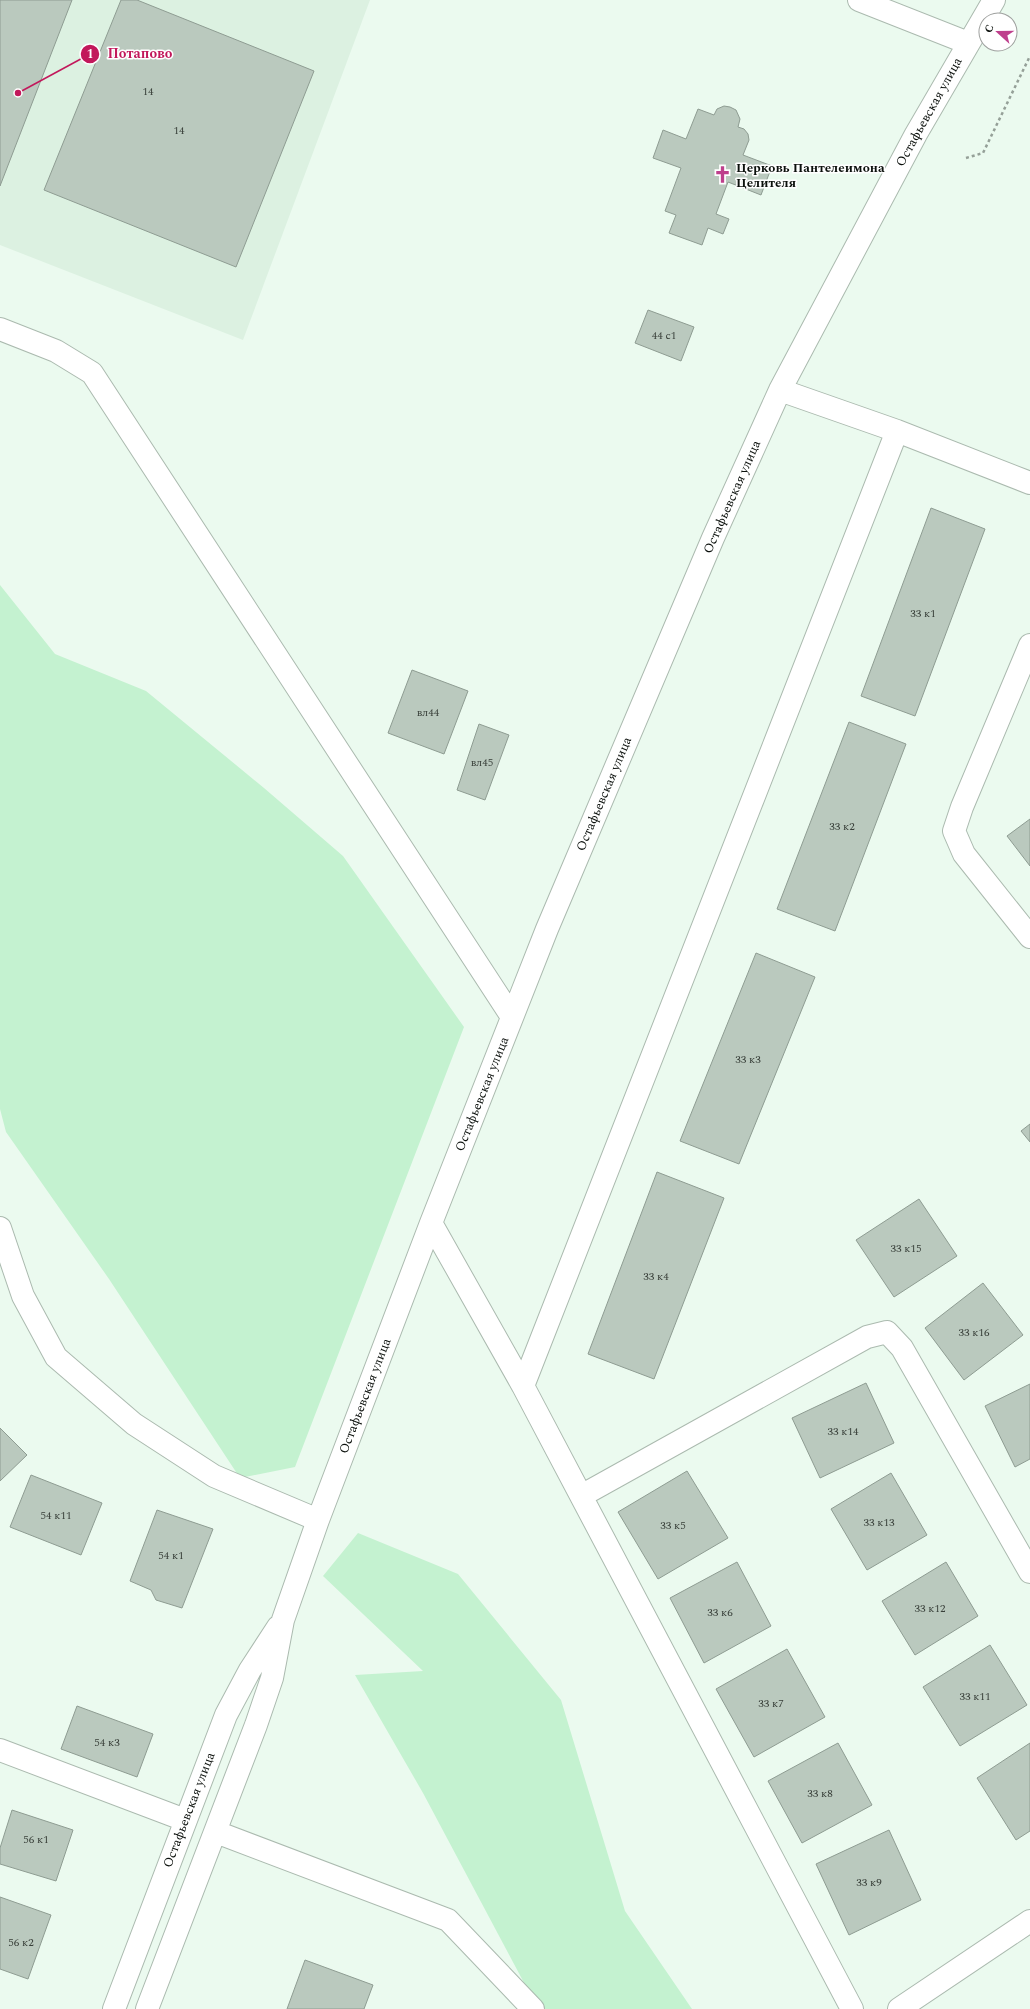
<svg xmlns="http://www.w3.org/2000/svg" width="1030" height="2009" viewBox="0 0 1030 2009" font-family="Spectral,serif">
  <rect width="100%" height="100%" fill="#ebfaef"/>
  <path fill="#dcf1e1" d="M0 0H370L243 340 0 245Z"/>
  <path fill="#c4f2d0" d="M0 585 55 654 146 691 264 788 343 856 464 1027 295 1467 240 1478 109 1279 6 1132 0 1109Z
    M358 1533 458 1574 561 1700 625 1911 692 2009H538L423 1793 355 1675 423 1671 323 1576Z"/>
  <path fill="#bac9be" stroke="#8e9c92" d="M0 0H72L0 186Z
    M121 0H137L314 71 236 267 44 190Z
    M724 106 730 107 736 110 740 119 738 127 744 129 748 134 749 140 743 155 772 166 761 195 728 182 716 214 729 219 723 234 708 228 702 245 669 233 676 215 665 211 681 168 653 158 663 130 686 139 698 109 714 115 717 109Z
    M648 310 694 327 681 361 635 343Z
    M931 508 985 529 915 716 861 696Z
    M412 670 468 691 444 754 388 733Z
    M849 722 906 744 835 931 777 909Z
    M479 724 509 735 485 800 457 790Z
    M1030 819V866L1007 836Z
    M756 953 815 977 739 1164 680 1141Z
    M1030 1124V1142L1021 1131Z
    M657 1172 724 1198 654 1379 588 1354Z
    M919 1199 957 1256 894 1297 856 1240Z
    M983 1283 1023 1335 964 1380 925 1328Z
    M866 1383 894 1443 820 1478 792 1418Z
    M1030 1384V1459L1015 1467 985 1406Z
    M0 1428 27 1455 0 1481Z
    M687 1471 728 1538 658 1579 618 1512Z
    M891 1473 927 1535 867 1570 831 1509Z
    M31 1475 102 1503 81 1555 10 1527Z
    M157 1510 213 1529 182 1608 156 1600 151 1590 130 1581Z
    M737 1562 771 1626 704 1663 670 1598Z
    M946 1562 978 1616 915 1655 882 1601Z
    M990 1645 1027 1705 960 1746 923 1687Z
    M787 1649 825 1717 754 1757 716 1689Z
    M77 1706 153 1734 137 1777 61 1749Z
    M838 1743 872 1805 802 1843 768 1781Z
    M1030 1743V1831L1016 1840 977 1778Z
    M12 1810 73 1830 56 1881 0 1864V1848Z
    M889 1830 921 1900 849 1935 816 1864Z
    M0 1897 51 1915 28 1979 0 1969Z
    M305 1960 373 1985 364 2009H287Z"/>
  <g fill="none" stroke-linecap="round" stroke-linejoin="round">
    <defs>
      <path id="minor" d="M859 0 968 43
        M0 329 56 351 92 373 512 1017
        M780 390 897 431 1030 483
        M1030 645 962 807 954 831 964 854 1030 937
        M431 1223 523 1386 852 2009
        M0 1228 23 1296 56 1357 134 1424 214 1476 318 1520
        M523 1386 897 431
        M581 1496 867 1337 887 1332 902 1348 1030 1572
        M0 1750 185 1820
        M216 1832 448 1920 533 2009
        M114 2009 226 1715 250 1670 278 1627
        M147 2009 256 1725 272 1678 283 1620 318 1520 431 1223 547 929 713 538 780 390 916 134 994 0
        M899 2009 1030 1921"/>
    </defs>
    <use href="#minor" stroke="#abbaaf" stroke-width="24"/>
    <path stroke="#95a098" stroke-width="2.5" stroke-dasharray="3 3" stroke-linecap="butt" d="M966 158 983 153 1030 56"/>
    <use href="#minor" stroke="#fff" stroke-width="22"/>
  </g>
  <defs>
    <symbol id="church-bare" viewBox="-9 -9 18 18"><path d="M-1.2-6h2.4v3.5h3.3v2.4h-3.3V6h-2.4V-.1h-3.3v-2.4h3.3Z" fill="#be3f8c" stroke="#fff" stroke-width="2.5" paint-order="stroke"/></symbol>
  </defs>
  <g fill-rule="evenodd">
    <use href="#church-bare" x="710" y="162" width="25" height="25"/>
  </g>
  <g text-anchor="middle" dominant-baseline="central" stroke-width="3" stroke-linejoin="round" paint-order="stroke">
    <g font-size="11" fill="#383f39">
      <text x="148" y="91">14</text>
      <text x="179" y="130">14</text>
      <text x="664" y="335">44 с1</text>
      <text x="923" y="613">33 к1</text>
      <text x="428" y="712">вл44</text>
      <text x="482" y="762">вл45</text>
      <text x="842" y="826">33 к2</text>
      <text x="748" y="1059">33 к3</text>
      <text x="906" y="1248">33 к15</text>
      <text x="656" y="1276">33 к4</text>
      <text x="974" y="1332">33 к16</text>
      <text x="843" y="1431">33 к14</text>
      <text x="56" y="1515">54 к11</text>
      <text x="879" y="1522">33 к13</text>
      <text x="673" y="1525">33 к5</text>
      <text x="171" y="1555">54 к1</text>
      <text x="930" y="1608">33 к12</text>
      <text x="720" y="1612">33 к6</text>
      <text x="975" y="1696">33 к11</text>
      <text x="771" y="1703">33 к7</text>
      <text x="107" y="1742">54 к3</text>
      <text x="820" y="1793">33 к8</text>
      <text x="36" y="1839">56 к1</text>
      <text x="869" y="1882">33 к9</text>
      <text x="21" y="1942">56 к2</text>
    </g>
    <g font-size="13" fill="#0c110d" stroke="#fff">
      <text transform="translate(929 112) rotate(-61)">Остафьевская улица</text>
      <text transform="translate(732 497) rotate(-66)">Остафьевская улица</text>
      <text transform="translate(604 794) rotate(-67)">Остафьевская улица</text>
      <text transform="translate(482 1094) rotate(-68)">Остафьевская улица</text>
      <text transform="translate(365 1396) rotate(-69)">Остафьевская улица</text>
      <text transform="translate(189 1810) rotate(-69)">Остафьевская улица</text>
    </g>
    <g font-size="13" font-weight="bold" fill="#0c110d" stroke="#fff" text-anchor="start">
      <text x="736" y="168">Церковь Пантелеимона<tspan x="736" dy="15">Целителя</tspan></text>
    </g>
  </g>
  <path fill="none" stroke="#c2185b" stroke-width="1.5" d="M18 93L90 54"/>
  <g fill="#c2185b" stroke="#fff" stroke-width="1.5">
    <circle cx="18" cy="93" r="4"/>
    <circle cx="90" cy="54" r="10"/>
  </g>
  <g font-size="12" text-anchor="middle" font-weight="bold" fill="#fff">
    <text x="90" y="58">1</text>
  </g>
  <g font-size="14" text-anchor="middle" font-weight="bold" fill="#c2185b" stroke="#fff" stroke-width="3" stroke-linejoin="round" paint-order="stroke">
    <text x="140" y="58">Потапово</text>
  </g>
  <g transform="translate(998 32) rotate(291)"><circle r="19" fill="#ffffff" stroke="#9ea09e"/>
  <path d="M0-3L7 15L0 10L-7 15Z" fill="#be3f8c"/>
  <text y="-6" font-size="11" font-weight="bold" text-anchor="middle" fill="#0c110d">С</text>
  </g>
</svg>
